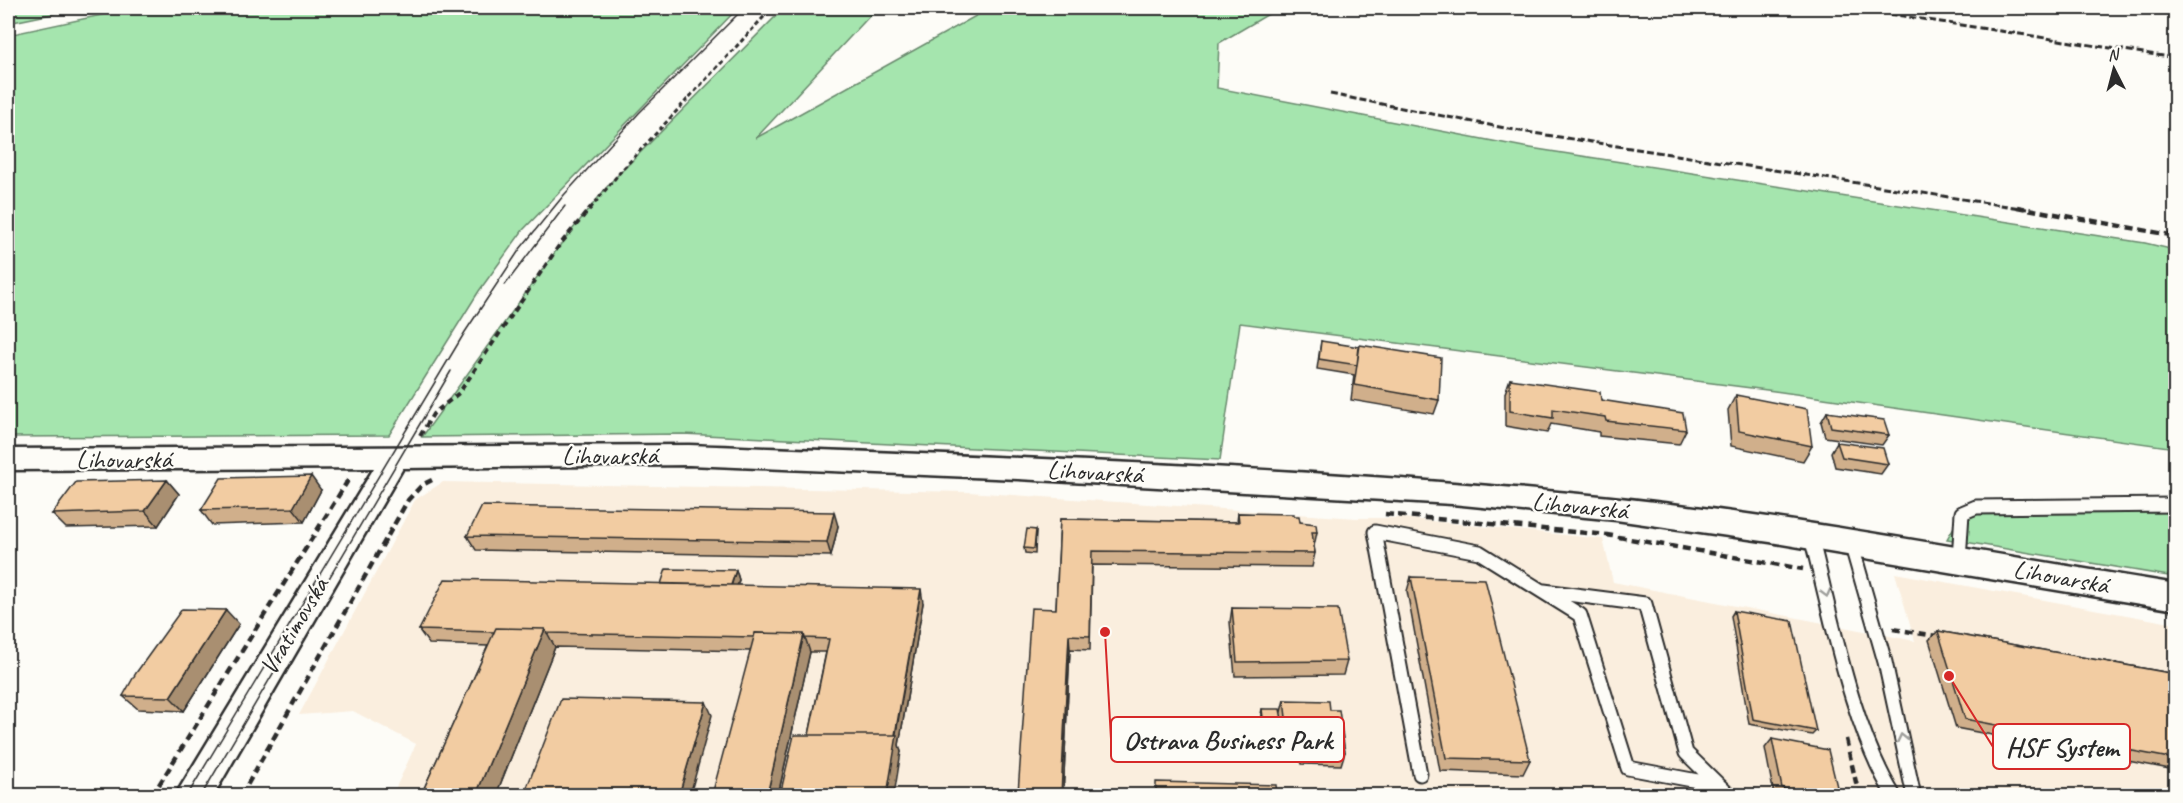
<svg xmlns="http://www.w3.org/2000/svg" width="2183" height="803" viewBox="0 0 2183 803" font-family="Caveat,sans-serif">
  <rect width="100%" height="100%" fill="#fdfcf7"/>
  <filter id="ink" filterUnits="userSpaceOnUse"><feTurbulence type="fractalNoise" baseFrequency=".0167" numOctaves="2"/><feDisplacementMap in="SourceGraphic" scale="12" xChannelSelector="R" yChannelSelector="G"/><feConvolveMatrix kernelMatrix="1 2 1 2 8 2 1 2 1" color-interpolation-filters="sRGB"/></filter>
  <g filter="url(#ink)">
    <path fill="#faeede" d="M443 482 968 492 1357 518H1402L1603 539 1613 582 1915 641 1895 573 2176 624 2175 796H392L416 744 353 711 299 715 415 500Z"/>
    <path fill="#a5e5ae" stroke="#68886c" stroke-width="1.5" d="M8 8H81L8 23Z
      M134 8H738L523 230 479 291 389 435 8 437V35Z
      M784 8H877L756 138 990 8H1279L1219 43 1217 88 1524 147 2145 243 2175 250V448L1767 390 1240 323 1220 460 683 434 422 437 563 241 611 182Z
      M2175 505V577L1947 539 1962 513Z"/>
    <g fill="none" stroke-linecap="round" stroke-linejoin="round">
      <defs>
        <path id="service" d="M1811 537C1832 618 1851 726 1894 796
          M1851 543 1885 662 1914 796
          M1959 560 1962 513 1976 507 2176 505
          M1544 591 1645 604 1686 753 1730 796
          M1420 774 1375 532 1479 552 1580 615 1628 768 1719 785"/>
        <path id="tertiary" d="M689 445C996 457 1305 466 1611 497 1800 517 1988 554 2176 584V610L1770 542 1616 520 1452 504 1018 479 689 465 403 468 213 796H175L374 468 8 470V449Z"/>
      </defs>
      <use href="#service" stroke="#2b2b2b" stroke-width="17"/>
      <use href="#tertiary" stroke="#2b2b2b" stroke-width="5"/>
      <path stroke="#2b2b2b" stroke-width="3" stroke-dasharray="4.5 3" stroke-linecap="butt" d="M590 209 621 171 772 8"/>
      <path stroke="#2b2b2b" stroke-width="4" stroke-dasharray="6 4.5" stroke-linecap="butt" d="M420 436 433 414 459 393 558 247 591 207"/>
      <path stroke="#2b2b2b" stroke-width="4.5" stroke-dasharray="8 5" stroke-linecap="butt" d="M1385 514 1607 535 1803 569
        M1893 629 1936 636
        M1846 739 1858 791 1874 794
        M152 796 347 482 344 479
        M241 796 408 500 422 485 432 480"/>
      <use href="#service" stroke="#fdfcf7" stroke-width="13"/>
      <use href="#tertiary" fill="#fdfcf7" fill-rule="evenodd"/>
      <path stroke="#2b2b2b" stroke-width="1.5" d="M505 285 565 206
        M187 796 465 332 520 249 564 195 639 113 744 8
        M201 796 451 371"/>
      <path stroke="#2b2b2b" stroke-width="3" stroke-dasharray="7 3" stroke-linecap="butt" d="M1850 8 2176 58
        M1330 94 1520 131 2027 209"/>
      <path stroke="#2b2b2b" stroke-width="4.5" stroke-dasharray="8 4.5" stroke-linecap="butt" d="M2017 207 2176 236"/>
    </g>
    <path fill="#d0af8b" stroke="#2b2b2b" stroke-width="1.5" d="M1321 341 1439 400 1434 414 1351 400 1354 375 1317 369Z
      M1510 379 1601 400 1686 430 1679 444 1599 436V432L1551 424 1547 433 1505 426V393Z
      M1736 395 1812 446 1803 461 1731 446 1728 410Z
      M1827 412 1889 435 1882 445 1825 437 1821 422Z
      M1837 442 1888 464 1881 474 1835 467 1831 452Z
      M167 480 179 494 158 526 66 528 52 514Z
      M321 490 304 522 212 525 201 510Z
      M1238 513 1294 516 1300 522 1317 532 1314 546 1315 553 1312 567 1092 565 1090 650 1070 649 1063 795H1018L1056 609 1060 519 1237 522Z
      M838 526 831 556 476 550 467 536Z
      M1036 530 1035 554 1025 553 1024 548Z
      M736 570 739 580 737 585 923 603 899 745 901 752 809 735 826 652H810L778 795 750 651 555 647 496 795H421L488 646 429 644 419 630Z
      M1411 577 1530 760 1523 774 1440 771 1407 591Z
      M1232 608 1347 661 1343 675 1235 676 1230 622Z
      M1734 611 1816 731 1812 735 1749 724 1731 616Z
      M239 624 184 711 138 709 123 696Z
      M1938 631 2175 674V770L1956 728 1929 640Z
      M1284 700 1330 710 1345 752 1341 765 1301 764 1298 739 1264 740 1261 714 1262 709 1281 712Z
      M1772 739 1839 795H1774L1765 748Z"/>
    <path fill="#a98f71" stroke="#2b2b2b" stroke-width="1.5" d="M311 476 321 490 304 522 293 508Z
      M167 480 179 494 158 526 145 511Z
      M834 512 838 526 831 556 827 542Z
      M736 570 739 580 733 600 730 590Z
      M921 589 923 603 899 745 901 752 894 795H887L895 739Z
      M226 610 239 624 184 711 170 697Z
      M545 629 555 647 496 795H476Z
      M804 634 810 652 778 795H767Z
      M1069 635 1070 649 1063 795H1061Z
      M706 702 712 715 690 795H679Z"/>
    <path fill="#f2cca2" stroke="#2b2b2b" stroke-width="1.5" d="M1321 341 1359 347 1357 365 1319 359Z
      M1360 345 1441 358 1439 400 1354 385Z
      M1510 379 1600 392 1601 400 1683 413 1686 430 1606 421 1605 417 1553 409V418L1510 411Z
      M1736 395 1807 409 1812 446 1739 431Z
      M1827 412 1884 420 1889 435 1831 427Z
      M1837 442 1883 448 1888 464 1842 457Z
      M311 476 293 508 201 510 221 478Z
      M167 480 145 511 52 514 76 482Z
      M482 506 834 512 827 542 467 536Z
      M1238 513 1294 514V516H1299L1300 522 1316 524 1317 532H1312L1315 553 1092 551 1090 636 1069 635 1061 795H1031V793H1018L1031 608 1056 609 1060 519 1239 522Z
      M1027 529 1036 530 1034 549 1024 548Z
      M666 569 736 570 731 585 661 584Z
      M1411 577 1485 579 1530 760 1446 758Z
      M445 579 921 589 895 735H809L829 639 805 638 804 634 755 633 754 637 547 633 545 629 496 628 494 632 419 630Z
      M1232 608 1338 609 1347 661 1237 662Z
      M182 609 226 610 170 697 123 696 136 673Z
      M1734 611 1792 621 1816 731 1753 719Z
      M496 628 545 629 476 795H421Z
      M1938 631 2175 674V759L1965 719Z
      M755 633 804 634 767 795H712Z
      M561 699 706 702 679 795H524Z
      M1284 700 1329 701 1330 710H1339L1345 752 1305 751 1301 726H1287Z
      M1262 709H1280L1285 734 1265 735Z
      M794 735H897L887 795H780Z
      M1772 739 1828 750 1839 795H1823L1782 788Z
      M1156 782 1276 785 1277 795H1156Z
      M1506 794H1523V795H1506Z"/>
    <defs><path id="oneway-chevron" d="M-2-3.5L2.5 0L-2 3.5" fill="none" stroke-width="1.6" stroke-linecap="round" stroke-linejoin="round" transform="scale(1.5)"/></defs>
    <g stroke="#9e9e9b">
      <use href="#oneway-chevron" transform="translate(1826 593) rotate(75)"/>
      <use href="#oneway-chevron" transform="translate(1902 738) rotate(-103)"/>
    </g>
  </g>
  <g text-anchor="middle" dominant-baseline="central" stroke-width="4.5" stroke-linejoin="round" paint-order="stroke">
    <g font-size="26" fill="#2b2b2b" stroke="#fdfcf7">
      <text x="610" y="455">Lihovarská</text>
      <text x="124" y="459">Lihovarská</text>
      <text transform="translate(1095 472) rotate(3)">Lihovarská</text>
      <text transform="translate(1580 506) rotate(6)">Lihovarská</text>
      <text transform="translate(2061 577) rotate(10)">Lihovarská</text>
      <text transform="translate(294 626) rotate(-59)">Vratimovská</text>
    </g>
  </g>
  <path fill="none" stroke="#d62828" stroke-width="2" d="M1105 632L1111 739M1949 676L1993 747"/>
  <g fill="#d62828" stroke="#fdfcf7" stroke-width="2">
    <circle cx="1105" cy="632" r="6"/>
    <circle cx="1949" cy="676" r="6"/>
  </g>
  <g fill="#fdfcf7" stroke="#d62828" stroke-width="2">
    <rect x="1111" y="717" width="233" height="45" rx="6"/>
    <rect x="1993" y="724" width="137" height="45" rx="6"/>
  </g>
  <g font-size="27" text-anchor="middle" font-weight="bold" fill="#2b2b2b">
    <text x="1228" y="749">Ostrava Business Park</text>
    <text x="2062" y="756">HSF System</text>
  </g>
  <rect width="2183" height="803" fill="none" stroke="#fdfcf7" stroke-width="30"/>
  <rect x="15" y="15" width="2153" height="773" fill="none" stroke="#2b2b2b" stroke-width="2" filter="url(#ink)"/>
  <g transform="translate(2114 69) rotate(354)" stroke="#fdfcf7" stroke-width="4.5" paint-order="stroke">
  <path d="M0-4.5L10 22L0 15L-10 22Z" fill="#2b2b2b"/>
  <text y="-9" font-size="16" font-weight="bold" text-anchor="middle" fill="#2b2b2b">N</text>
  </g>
</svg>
